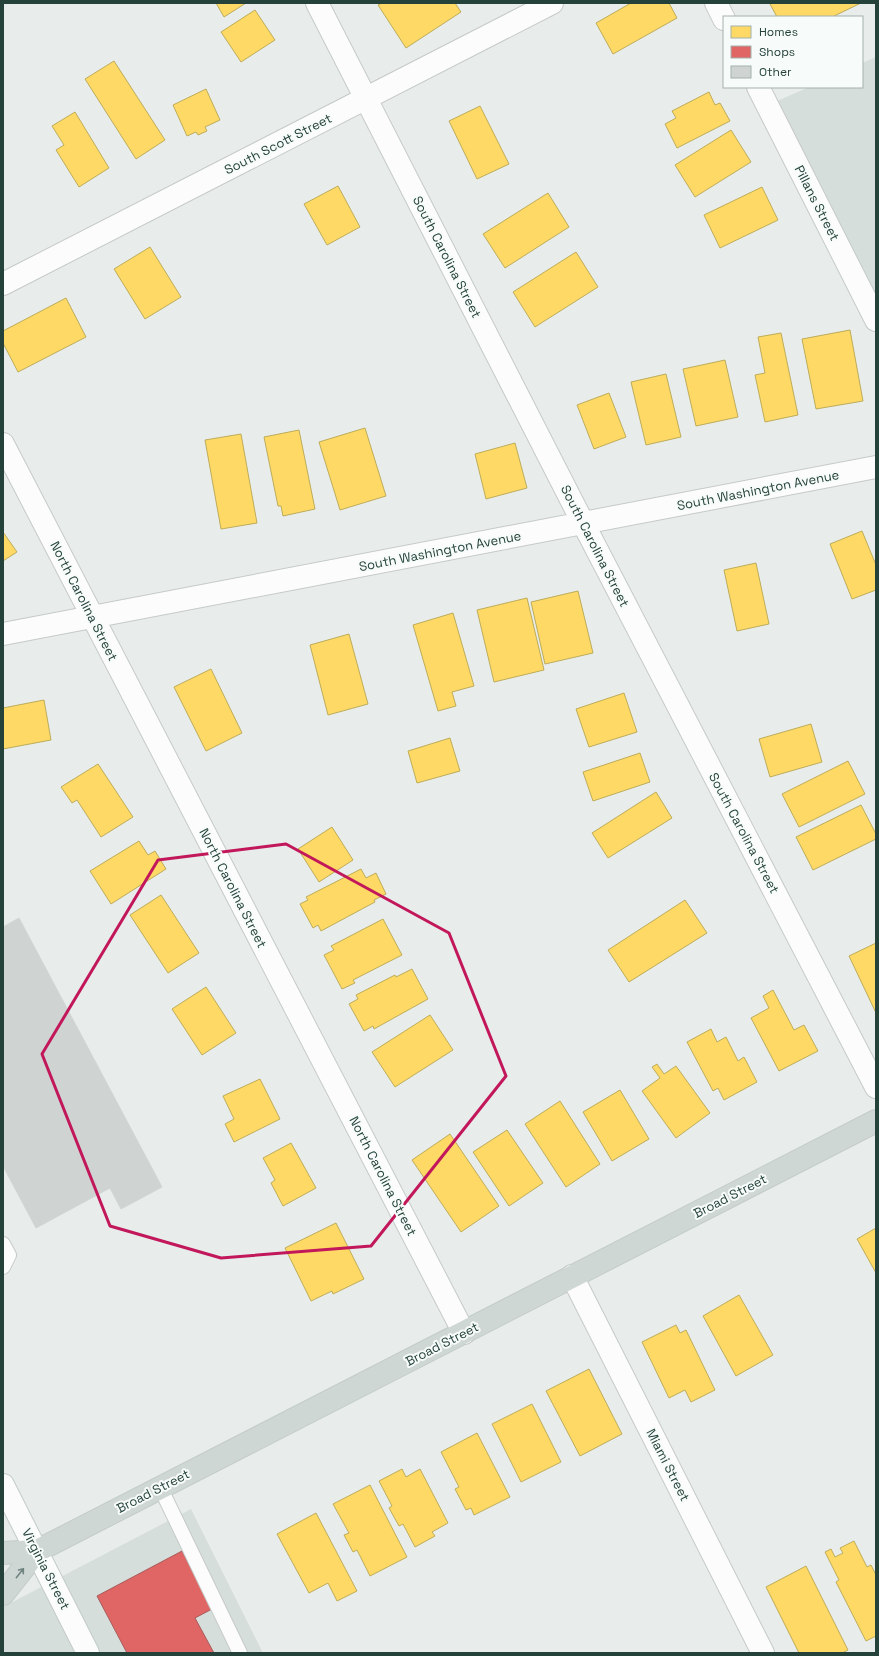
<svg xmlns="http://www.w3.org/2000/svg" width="879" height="1656" viewBox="0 0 879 1656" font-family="'Space Grotesk',sans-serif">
  <rect width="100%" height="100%" fill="#e8edeb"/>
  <path fill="#d6dedb" d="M876 57V320L768 105 809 87H862V63Z
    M191 1509 263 1653H3V1607Z"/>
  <path fill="#ffd966" stroke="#bdac59" d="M216 3H246L224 17Z
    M382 3H455L461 12 406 48 378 5Z
    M631 3H669L677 18 613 54 596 23Z
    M772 3H861L832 17H777L770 4Z
    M255 10 275 40 241 62 221 32Z
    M114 61 165 140 136 159 85 79Z
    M206 89 220 120 205 127 207 131 198 135 196 132 187 136 173 105Z
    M709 92 715 105 720 103 730 121 677 148 665 124 676 118 672 111Z
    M480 106 509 164 477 179 449 121Z
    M75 112 109 168 79 187 56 150 64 145 52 126Z
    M731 130 751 162 695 197 675 165Z
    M338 186 360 227 327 245 304 204Z
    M762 187 778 220 720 248 704 215Z
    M548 193 569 227 505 268 483 234Z
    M150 247 181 297 145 319 114 269Z
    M576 252 598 287 535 327 513 292Z
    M66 298 86 337 18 372 3 343V331Z
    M850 330 863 401 816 409 802 339Z
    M781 333 798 415 765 422 755 375 765 373 758 337Z
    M725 360 738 417 696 426 683 369Z
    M666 374 681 437 646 445 631 382Z
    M609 393 626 437 594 449 577 405Z
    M365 428 386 496 340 510 319 442Z
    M299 430 315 509 283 516 281 506H278L264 437Z
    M241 434 257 523 221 529 205 440Z
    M515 443 527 488 486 499 475 454Z
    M862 531 876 565V590L852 599 830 544Z
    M3 532 17 552 3 561Z
    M756 563 769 624 737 631 724 570Z
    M578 591 593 653 545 664 531 602Z
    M527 598 544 670 494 682 477 610Z
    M453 613 474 686 452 692 456 706 438 711 413 625Z
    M349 634 368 704 328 715 310 645Z
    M211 669 242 733 206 751 174 687Z
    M624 693 637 732 589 747 576 709Z
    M44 700 51 740 3 749V708Z
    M811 724 822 762 770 777 759 739Z
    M450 738 460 771 417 783 408 751Z
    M640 753 650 782 593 801 583 772Z
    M848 761 865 794 799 827 782 794Z
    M98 764 133 817 101 837 77 800 72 803 61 787Z
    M656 792 672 818 608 858 592 833Z
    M861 805 876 834V839L813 870 796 837Z
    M332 827 353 860 319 882 298 849Z
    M139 841 148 855 155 851 166 869 111 904 90 871Z
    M361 869 366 878 376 873 386 894 374 900 375 902 321 931 318 925 313 928 300 904 308 900 306 897Z
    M161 895 199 953 168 973 130 915Z
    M685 900 707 933 629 982 608 950Z
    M383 919 402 955 353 980 355 983 342 989 324 955 334 950 331 946Z
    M876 943V1013L849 956Z
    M412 969 428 999 374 1029 373 1026 364 1031 349 1004 358 999 356 995 395 975 396 977Z
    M206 987 236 1033 202 1055 172 1009Z
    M773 990 794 1030 804 1025 818 1051 779 1071 751 1018 769 1008 763 996Z
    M430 1015 453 1050 395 1087 372 1052Z
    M711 1029 717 1042 726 1037 738 1061 744 1057 757 1082 724 1100 718 1088 713 1091 687 1042Z
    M657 1064 664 1074 676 1066 710 1113 676 1138 642 1091 660 1078 652 1067Z
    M260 1079 280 1119 234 1142 225 1124 234 1119 223 1096Z
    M620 1090 649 1139 612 1161 583 1112Z
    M560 1101 600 1164 566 1187 525 1124Z
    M507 1130 543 1183 509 1206 473 1152Z
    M450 1134 499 1206 461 1232 412 1160Z
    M291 1143 316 1188 283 1206 271 1183 275 1180 263 1158Z
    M336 1223 364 1279 333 1294 332 1291 311 1301 285 1248Z
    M876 1228V1273L857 1239Z
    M739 1295 773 1355 736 1376 703 1316Z
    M676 1325 680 1333 686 1330 715 1390 691 1402 685 1390 669 1398 642 1342Z
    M589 1369 622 1434 580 1456 546 1391Z
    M532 1404 561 1462 521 1482 492 1424Z
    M477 1433 510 1497 474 1515 471 1508 466 1510 455 1489 459 1487 441 1452Z
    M402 1469 406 1477 420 1469 448 1523 432 1532 435 1536 415 1547 403 1524 399 1526 389 1508 392 1506 379 1481Z
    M370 1485 407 1557 370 1576 357 1550 353 1552 344 1535 349 1533 333 1504Z
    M316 1513 357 1591 337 1601 328 1583 309 1593 277 1534Z
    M854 1541 867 1567 871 1565 876 1575V1636L866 1641 836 1582 839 1580 825 1552 831 1549 835 1557 843 1553 840 1548Z
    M806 1566 848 1650 842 1653H799L766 1587Z"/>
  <path fill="#e06666" stroke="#a85b59" d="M182 1551 212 1609 195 1618 214 1653H127L97 1596Z"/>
  <path fill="#cfd4d2" stroke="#d1d6d4" d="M19 918 162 1187 121 1209 110 1188 36 1228 3 1166V927Z"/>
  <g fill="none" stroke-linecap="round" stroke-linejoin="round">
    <defs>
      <path id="lane" d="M3 1244 9 1255 3 1267
        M160 1487 240 1653"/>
      <path id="street" d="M317 3 583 523 876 1087
        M716 3 724 19
        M758 87 876 320
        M3 284 552 3
        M3 444 464 1333
        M3 634 876 467
        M572 1276 763 1653"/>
      <path id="secondary" d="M3 1485 88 1653"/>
      <path id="primary" d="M3 1553 37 1551 876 1121
        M3 1594 37 1551"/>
    </defs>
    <use href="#lane" stroke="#c5cac8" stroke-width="16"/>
    <use href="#street" stroke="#c5cac8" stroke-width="24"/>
    <use href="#secondary" stroke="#c3cbc8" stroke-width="24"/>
    <use href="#primary" stroke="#c3ccc9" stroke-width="24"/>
    <use href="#lane" stroke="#fcfcfc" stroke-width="14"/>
    <use href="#street" stroke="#fcfcfc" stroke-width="22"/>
    <use href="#secondary" stroke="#fcfcfc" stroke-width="22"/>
    <use href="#primary" stroke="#cfd7d5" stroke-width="22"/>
  </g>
  <defs><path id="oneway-shaft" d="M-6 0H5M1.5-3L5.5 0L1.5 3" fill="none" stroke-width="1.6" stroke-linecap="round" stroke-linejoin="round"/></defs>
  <use stroke="#718580" href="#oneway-shaft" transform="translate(20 1573) rotate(-52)"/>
  <path fill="none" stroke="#c2185b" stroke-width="3" stroke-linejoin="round" d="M286 844 449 933 506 1076 371 1246 221 1258 110 1226 42 1054 158 860Z"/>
  <g text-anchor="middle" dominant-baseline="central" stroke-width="4" stroke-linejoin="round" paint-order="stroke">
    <g font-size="13" fill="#24423a" stroke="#f7fbf9">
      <text transform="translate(278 144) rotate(-27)">South Scott Street</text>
      <text transform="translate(817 203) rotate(63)">Pillans Street</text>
      <text transform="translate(447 257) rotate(63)">South Carolina Street</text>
      <text transform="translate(758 490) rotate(-11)">South Washington Avenue</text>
      <text transform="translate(595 546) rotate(63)">South Carolina Street</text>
      <text transform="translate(440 551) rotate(-11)">South Washington Avenue</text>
      <text transform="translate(84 601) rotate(63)">North Carolina Street</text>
      <text transform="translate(744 833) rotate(62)">South Carolina Street</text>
      <text transform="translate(233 888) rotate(63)">North Carolina Street</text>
      <text transform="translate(383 1176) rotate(63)">North Carolina Street</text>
      <text transform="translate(730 1196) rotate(-27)">Broad Street</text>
      <text transform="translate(442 1344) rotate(-27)">Broad Street</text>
      <text transform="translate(668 1465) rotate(63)">Miami Street</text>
      <text transform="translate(153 1491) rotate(-27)">Broad Street</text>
      <text transform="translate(46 1569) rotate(63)">Virginia Street</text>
    </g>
  </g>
  <rect width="879" height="1656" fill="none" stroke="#24423a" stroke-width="8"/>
  <rect x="723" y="16" width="140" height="72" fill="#f7fbf9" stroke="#a3b1ad"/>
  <rect x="731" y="26" width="20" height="12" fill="#ffd966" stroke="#a3b1ad"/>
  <text x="759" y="36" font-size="12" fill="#24423a">Homes</text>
  <rect x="731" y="46" width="20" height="12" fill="#e06666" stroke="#a3b1ad"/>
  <text x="759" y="56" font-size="12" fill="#24423a">Shops</text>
  <rect x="731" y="66" width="20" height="12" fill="#cfd4d2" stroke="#a3b1ad"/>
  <text x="759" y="76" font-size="12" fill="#24423a">Other</text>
</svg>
